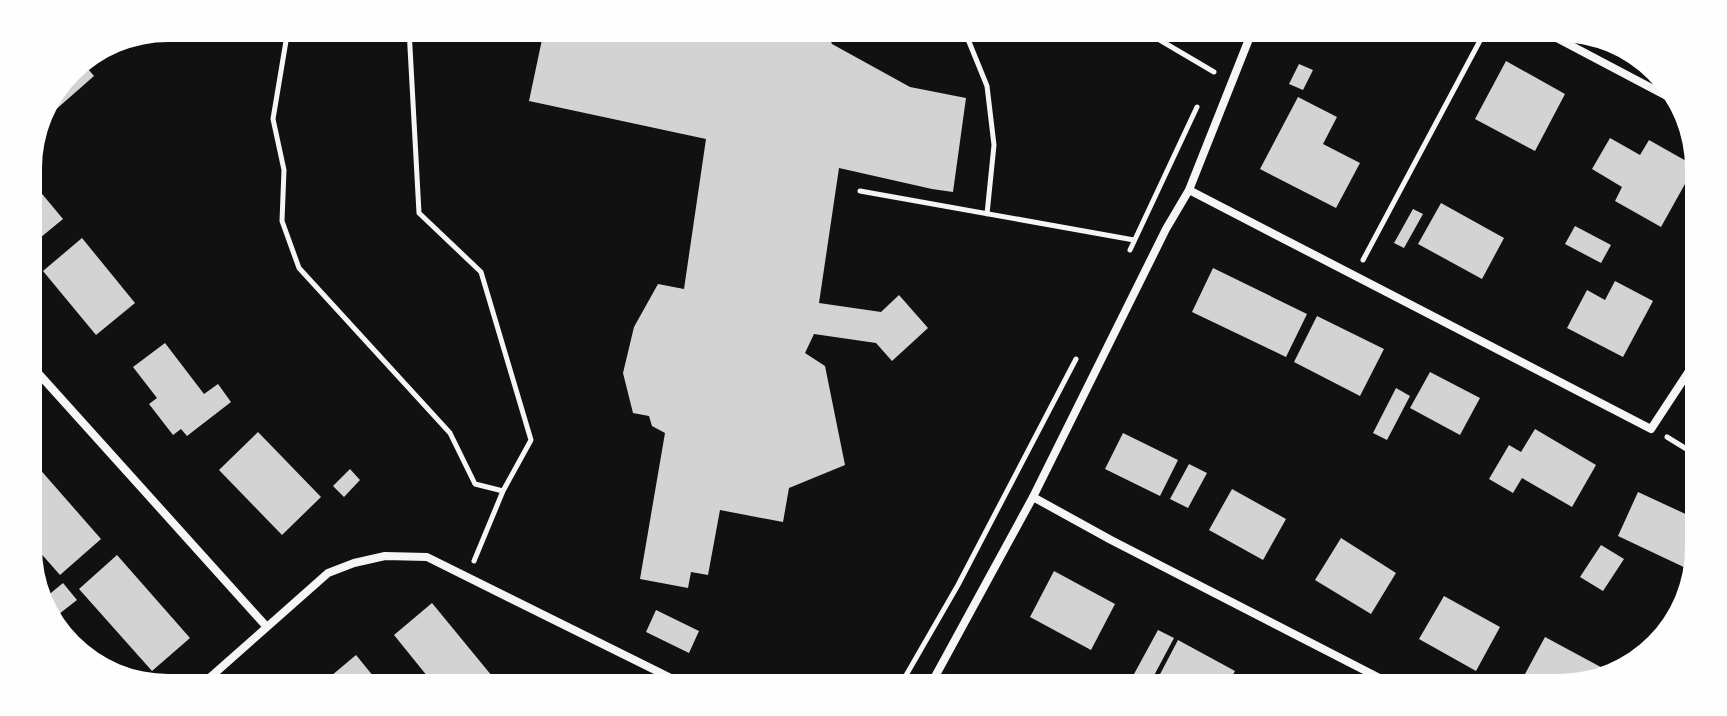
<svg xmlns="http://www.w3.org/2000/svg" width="1727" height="716" viewBox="0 0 1727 716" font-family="Mulish,sans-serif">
  <rect width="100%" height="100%" fill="#111"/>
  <path fill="#d3d3d3" d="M544 30 827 31 832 44 910 87 966 98 953 192 932 189 839 168 819 303 881 312 899 295 928 328 892 361 876 343 814 334 805 353 825 366 845 465 789 488 783 522 720 510 708 575 691 572 688 588 640 579 665 433 652 426 649 416 633 413 623 373 634 327 658 284 684 289 706 139 529 101Z
    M108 51 88 69 94 76 53 112 45 103 75 63Z
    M1506 61 1565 94 1535 151 1475 119Z
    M1299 64 1313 70 1303 90 1289 84Z
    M1298 97 1337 117 1323 144 1360 163 1336 208 1260 169Z
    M1610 138 1640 155 1649 140 1695 166 1661 227 1615 201 1622 187 1592 169Z
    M28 177 63 219 29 247Z
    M1441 203 1504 238 1482 279 1418 244Z
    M1413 209 1423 214 1404 248 1394 243Z
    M1575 226 1611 245 1601 263 1565 244Z
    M82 238 135 303 96 335 43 271Z
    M1213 268 1307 314 1286 357 1192 312Z
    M1615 281 1653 301 1623 357 1567 328 1587 290 1605 300Z
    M1317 316 1384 349 1360 396 1294 362Z
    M165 343 204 394 218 384 231 402 187 436 181 429 173 435 149 404 157 398 133 367Z
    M1430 372 1480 398 1460 435 1410 408Z
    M1396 388 1410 396 1387 440 1373 433Z
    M1535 429 1596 465 1572 507 1522 478 1513 493 1489 479 1509 445 1521 452Z
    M258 432 321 497 282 535 219 470Z
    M1123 433 1178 460 1160 496 1105 469Z
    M30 458 101 539 60 575 30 541Z
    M1189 464 1207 473 1188 508 1170 499Z
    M350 469 360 480 344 497 333 486Z
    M1232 489 1286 519 1263 560 1209 530Z
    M1638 492 1692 517 1690 570 1618 536Z
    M1341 538 1396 573 1371 614 1315 580Z
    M1601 545 1624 559 1603 591 1580 577Z
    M117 555 190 638 152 671 79 589Z
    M1054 571 1115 604 1091 650 1030 617Z
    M63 583 77 600 59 614 46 597Z
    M1444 596 1500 627 1476 671 1419 639Z
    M432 603 492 676 484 682H432L394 635Z
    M656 610 699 631 689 653 646 632Z
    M1158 630 1174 638 1150 683 1134 674Z
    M1545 637 1610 672 1567 688H1552L1525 674Z
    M1178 640 1235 671 1227 686H1171L1158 678Z
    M356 655 378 682 325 681Z"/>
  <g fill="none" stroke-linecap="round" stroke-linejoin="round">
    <path stroke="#f5f5f5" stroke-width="5" d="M288 29 273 119 284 170 282 221 299 268 450 433 475 484 503 491
      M409 29 419 213 481 272 531 440 503 491 474 561
      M965 32 987 86 994 145 987 214
      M1119 33 1158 39 1214 72
      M860 191 1134 240
      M1130 250 1197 107
      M1363 260 1483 35
      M1667 437 1693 453
      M901 684 958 585 1076 359"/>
    <path stroke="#f5f5f5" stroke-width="8" d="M1551 35 1678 102
      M1189 190 1651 429 1695 362
      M29 363 266 626
      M1033 497 1111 540 1397 687
      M206 681 328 573 354 563 385 556 427 557 681 683
      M931 684 1033 497 1166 229 1189 190 1251 34"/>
  </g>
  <path d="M0 0H1727V716H0ZM168 42H1559A126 126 0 0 1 1685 168V548A126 126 0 0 1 1559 674H168A126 126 0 0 1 42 548V168A126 126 0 0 1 168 42Z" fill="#fefefe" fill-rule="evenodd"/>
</svg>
